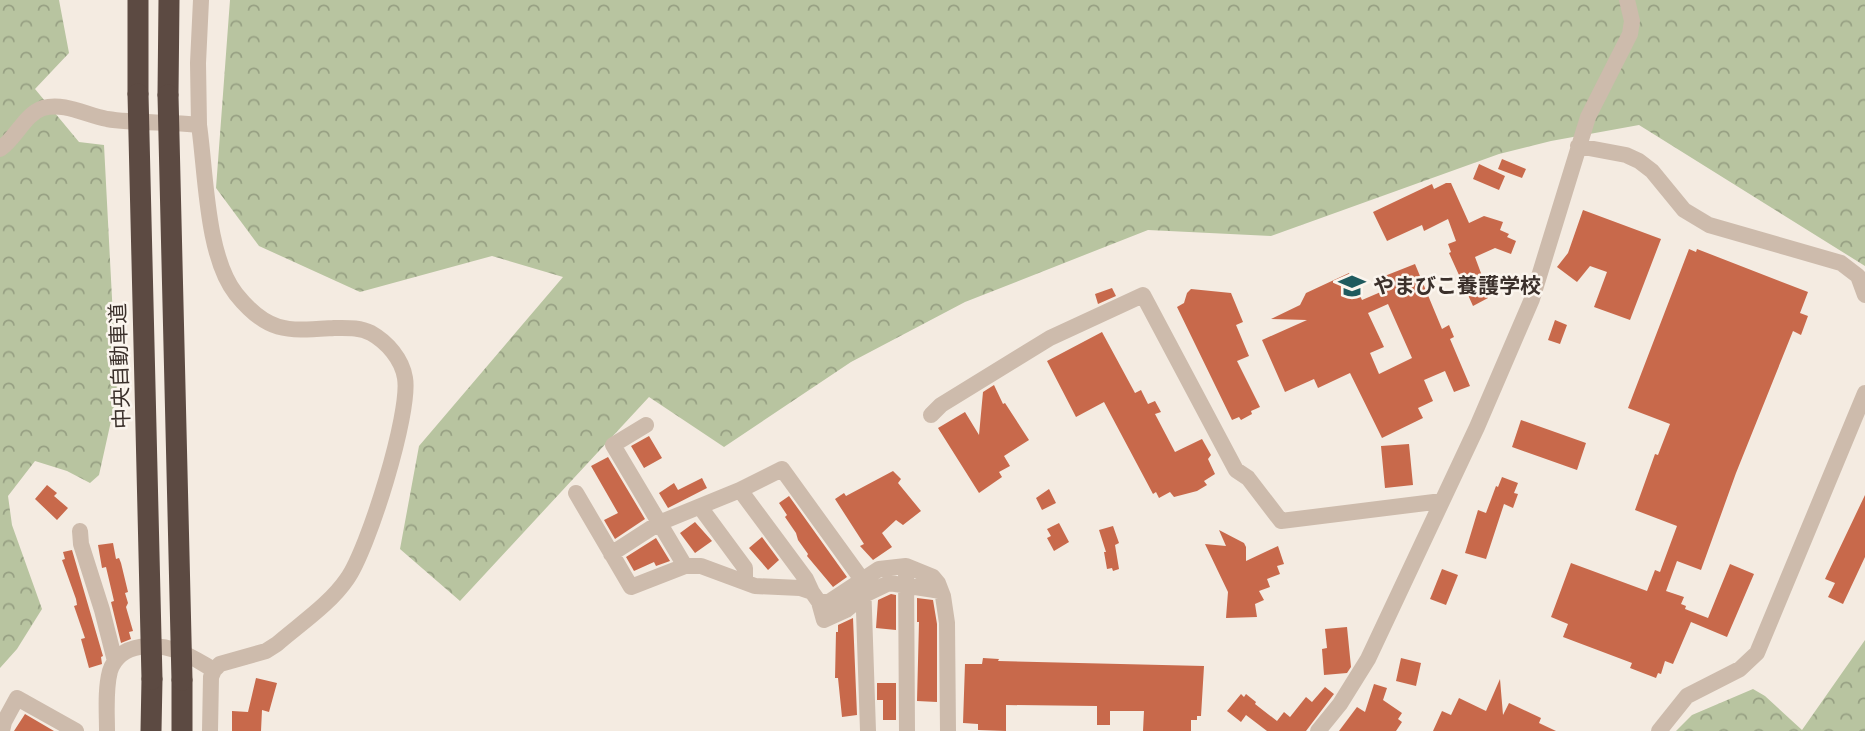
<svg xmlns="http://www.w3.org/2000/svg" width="1865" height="731" viewBox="0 0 1865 731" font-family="'DejaVu Sans','Noto Sans JP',sans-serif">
  <defs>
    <pattern id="forest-crowns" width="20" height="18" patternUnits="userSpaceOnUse" patternTransform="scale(1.75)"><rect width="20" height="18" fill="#b8c4a0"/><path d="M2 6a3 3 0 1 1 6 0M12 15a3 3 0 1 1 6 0" fill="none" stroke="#97a083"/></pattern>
  </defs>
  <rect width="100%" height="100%" fill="#f4ebe1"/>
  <path fill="url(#forest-crowns)" d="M0 0H59L69 53 35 89 79 142 104 145 117 394 99 475 90 483 67 471 35 461 8 496 12 525 42 609 17 649 0 668Z
    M230 0H1865V266L1639 125 1551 141 1499 154 1271 236 1148 230 965 302 851 362 724 447 649 397 460 601 400 549 419 446 563 277 492 256 360 292 259 246 216 188Z
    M1865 640V731H1676L1692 715 1753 689 1765 696 1802 730Z"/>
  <path fill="#c8694b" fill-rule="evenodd" d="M1502 159 1526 169 1522 178 1498 169Z
    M1479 164 1505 176 1499 190 1473 179Z
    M1446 183H1451L1469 223 1484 216 1503 222 1500 230 1509 234 1507 237 1516 241 1511 254 1495 248 1475 257 1485 284 1482 285 1488 298 1473 306 1449 253 1451 252 1448 244 1456 241 1448 219 1424 231 1422 225 1387 241 1373 212 1432 184 1434 189Z
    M1583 210 1661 239 1630 320 1594 307 1607 272 1590 266 1577 282 1557 267 1568 253Z
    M1689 249 1696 252 1697 249 1808 292 1800 313 1808 316 1801 335 1793 331 1736 473 1701 570 1677 561 1666 591 1684 597 1681 604 1686 606 1685 609 1708 618 1730 564 1754 574 1727 637 1691 622 1673 664 1665 661 1661 674 1658 673 1656 678 1630 668 1632 663 1563 637 1568 624 1551 617 1571 563 1647 591 1655 570 1660 572 1677 526 1635 510 1655 454 1658 455 1670 424 1628 408Z
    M1415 264 1442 329 1449 325 1454 337 1450 339 1470 386 1454 392 1445 371 1424 380 1433 401 1418 408 1423 418 1382 438 1350 373 1318 388 1314 379 1285 392 1262 340 1307 320 1271 319 1300 305 1306 293 1349 273 1362 300 1383 291 1377 279ZM1388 304 1412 358 1379 374 1370 353 1384 347 1368 313Z
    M1112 288 1116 296 1098 304 1095 294Z
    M1191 289 1231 293 1243 322 1236 325 1249 356 1237 361 1260 407 1251 411 1252 414 1241 420 1239 417 1232 420 1177 307 1184 303 1187 293Z
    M1555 320 1567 325 1560 344 1548 340Z
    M1102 332 1135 393 1141 390 1148 404 1155 401 1161 412 1155 414 1175 452 1202 439 1211 455 1208 459 1215 474 1204 481 1207 485 1197 491 1174 497 1170 492 1159 498 1156 492 1153 494 1104 402 1076 417 1047 361Z
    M994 385 1003 404 1005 403 1029 440 1004 456 1010 466 999 472 1002 477 979 493 938 428 965 412 979 435 983 392Z
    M1521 420 1586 443 1577 470 1512 447Z
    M649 436 662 458 644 468 631 446Z
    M1409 444 1413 485 1385 488 1381 446Z
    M608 457 645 519 615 539 604 520 618 513 591 466Z
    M893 471 901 479 898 483 921 511 903 525 896 520 882 533 892 547 873 560 860 546 864 544 835 499 844 493 846 496Z
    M1502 477 1518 483 1514 493 1518 494 1513 508 1504 504 1486 559 1465 553 1478 510 1486 513 1496 486 1498 487Z
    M702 478 707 488 668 508 659 493 674 483 678 490Z
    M47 485 57 493 54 496 68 508 57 520 35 499Z
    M1049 489 1056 503 1042 510 1036 498Z
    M1865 495V557L1843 604 1828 597 1835 583 1825 579Z
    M789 496 847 577 833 587 807 556 808 554 798 540 796 533 785 517 787 515 779 503Z
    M695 522 712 541 695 553 680 533Z
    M1059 523 1069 542 1054 551 1047 538 1051 536 1047 529Z
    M1113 526 1119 543 1115 545 1119 569 1113 571 1112 568 1107 569 1104 552H1106L1099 530Z
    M1219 530 1244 543 1246 547V561L1278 546 1284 564 1277 566 1280 574 1267 579 1270 587 1259 591 1264 600 1255 604 1257 617 1226 618 1228 592 1205 544 1226 546Z
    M762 537 779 560 768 570 749 548Z
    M656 538 670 561 656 566 654 562 634 571 626 557Z
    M113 543 116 559 119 558 121 563 128 592 125 593 128 603 126 607 133 631 129 632 131 639 121 643 111 602 114 601 106 567 102 568 98 545Z
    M72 550 103 656 101 657 102 664 89 668 81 639 85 638 74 606 77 605 76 599 62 560 65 559 63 552Z
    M1442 569 1458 575 1446 605 1430 599Z
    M891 594 896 595V630L876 628 878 600Z
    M917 598 933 600 937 624V702L917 701 919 622H917Z
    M853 618 857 715 842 717 838 678H835L836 632H838V625Z
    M1347 627 1351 667 1347 673 1324 675 1322 649 1327 648 1325 629Z
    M983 658 999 659 998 661 1204 666 1201 716H1197V720H1191V731H1143L1144 711H1110V725H1097V706L1006 705V731L978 730V724L963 723 965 664H982Z
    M1401 658 1421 663 1416 686 1396 681Z
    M256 678 277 683 269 712 262 710 261 731H232V711L248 712Z
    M1500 679 1503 715 1509 703 1541 718 1539 723 1556 731H1433L1442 711 1451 715 1459 698 1486 711Z
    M877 683H896V720H883V700H877Z
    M1374 684 1387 688 1383 700 1402 713 1398 719 1402 722 1396 731H1339L1357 707 1365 712Z
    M1325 687 1334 694 1306 731H1267L1246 715 1241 722 1227 711 1241 694 1244 697 1246 694 1256 702 1255 704 1277 721 1284 712 1290 717 1306 697 1312 702Z
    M25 714 54 731H14Z"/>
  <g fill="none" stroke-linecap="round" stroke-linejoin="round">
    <path stroke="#cdbbac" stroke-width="16" d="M199 125C206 173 206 256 236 294 268 334 288 331 334 328 347 328 359 327 371 333 387 342 402 359 405 378 411 412 368 550 347 579 330 604 300 624 277 644L266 651 220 664 214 670
      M1578 146 1626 155 1639 161 1652 171 1684 210 1709 225 1841 263 1858 276 1865 295
      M0 149C16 138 25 114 43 108 64 102 86 115 107 119 137 124 169 121 199 125L198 63 201 0
      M931 415 941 405 1050 338 1143 295 1236 470 1248 478 1281 521 1442 501
      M646 425 613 445 685 566
      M740 490 806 579 812 592
      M576 493 631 587 685 566H701L755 586 800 588 812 592 819 602H829L879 569 906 566 933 577 938 583 943 596 947 623 948 731
      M700 507 745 568V582
      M80 531 81 544 102 610 115 661
      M611 554 659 523 740 490 782 469 863 581 868 731
      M906 566 907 731
      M819 602 824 620 846 610 864 595 889 583 941 591
      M2 731 4 722 17 698 76 731
      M107 731C107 712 105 690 110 671 120 641 157 643 180 652 192 656 203 664 214 670L211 677 210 731
      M1318 731 1340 704 1368 659 1477 427 1532 299 1588 117 1630 34 1632 21 1627 0
      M1659 731 1687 696 1740 669 1757 653 1865 393"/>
    <path stroke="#5c4a42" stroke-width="21" d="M138 94V0
      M168 95 169 0
      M151 731 152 679
      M182 731V680"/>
    <path stroke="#5c4a42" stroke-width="21" d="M138 94 152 679
      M168 95 182 680"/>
  </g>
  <defs>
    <symbol id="school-bare" viewBox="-9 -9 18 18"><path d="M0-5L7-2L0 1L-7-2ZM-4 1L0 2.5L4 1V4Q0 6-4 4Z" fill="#1f5a5e" stroke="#fbf5ee" stroke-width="2.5" paint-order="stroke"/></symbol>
  </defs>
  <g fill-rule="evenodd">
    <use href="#school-bare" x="1333" y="267" width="38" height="38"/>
  </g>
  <g text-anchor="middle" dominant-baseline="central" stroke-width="5" stroke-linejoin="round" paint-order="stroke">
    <g font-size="21" font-weight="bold" fill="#3b302b" stroke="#fbf5ee" text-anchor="start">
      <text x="1373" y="286">やまびこ養護学校</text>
    </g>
    <g font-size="21" fill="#3b302b" stroke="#fbf5ee">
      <text transform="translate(120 366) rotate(-92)">中央自動車道</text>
    </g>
  </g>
</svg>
